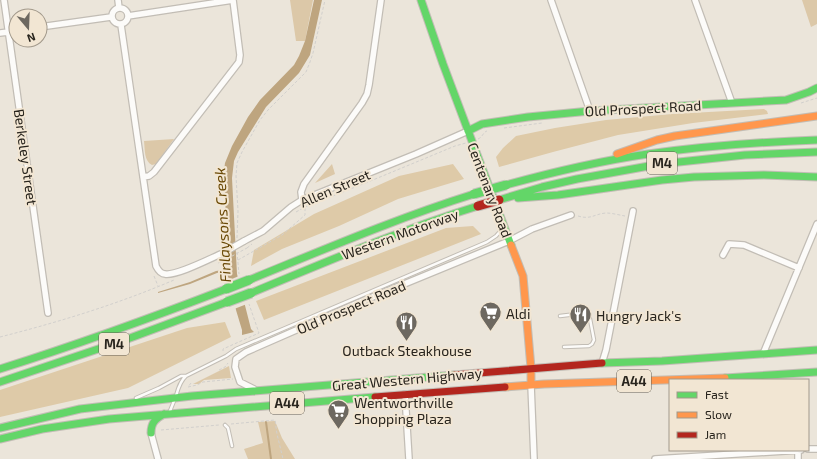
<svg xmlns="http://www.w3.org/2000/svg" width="817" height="459" viewBox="0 0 817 459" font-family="'Exo 2',sans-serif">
  <rect width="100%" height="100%" fill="#ebe5da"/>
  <path fill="#dcc8a8" d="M290 0H313L305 41H296Z
    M802 0H817V24L811 27Z
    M174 139 156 164 152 165C144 161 145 150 144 141Z
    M332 164 335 174 315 183Z
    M229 366 231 378 204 380 199 384H193Z
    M275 421 282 438 295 459H248L244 449 263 443 258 422Z"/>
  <path fill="#decaa8" d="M764 109 767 111 768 114 693 123 618 135 553 152 499 167 496 157 503 148 516 136 555 128 606 120 672 114Z
    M453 164 464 179 398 199 339 226 282 249 251 266 254 250 314 214 399 176Z
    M473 226 481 234 264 320 256 301 446 228Z
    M225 322 231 337 128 388 0 417V390L187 328Z"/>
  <path fill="#bea57f" d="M314 0H322L310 55 299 73 266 107 238 152 234 161 232 178 237 274 251 329 254 332 242 335V330L236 310 229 278 222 272 217 273 190 284 158 293V292L190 282 216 271 223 270 228 274 224 171 225 163 232 146 248 117 260 100 294 65 299 56 305 41Z"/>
  <path fill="#ebe5da" d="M239 276 247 304 234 309 227 281Z"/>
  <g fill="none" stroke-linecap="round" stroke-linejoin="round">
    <path stroke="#bea57f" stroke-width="2" d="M266 422 271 459"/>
    <defs>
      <path id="lane" d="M560 316 585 313 588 315 590 319 594 340 592 344 589 346 564 347
        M176 396C178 389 180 381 186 376L226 356 236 349 487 242 496 236 504 227
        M136 398 159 388 181 376H186
        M170 411 174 401
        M225 425 228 428 232 446"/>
      <path id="street" d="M4 0 48 313
        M118 0 119 8
        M551 0 590 111
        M695 0 732 103
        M112 16a8 8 0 1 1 16 0a8 8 0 1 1-16 0Z
        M128 16 233 0
        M121 25 156 266C158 270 161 274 165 274 177 276 211 258 223 253
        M40 27 111 17
        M0 33 16 31
        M143 177 149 176 154 172 239 62 240 55 233 0
        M302 200 301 192 304 184 362 103 367 94 369 85 381 0
        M244 241 263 231 291 207 302 200 416 154 468 131
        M723 255 729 244 744 245 799 268
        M763 354 817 224
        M602 363 606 350 633 211
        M531 385 534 459
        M254 389 240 382 235 367 236 359 246 352 358 303 509 241 532 229 571 215
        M405 394 409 459
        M151 433 158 459
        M808 449H817
        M798 450V459
        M655 459 801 450"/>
      <path id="fast" d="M421 0 443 64 511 245
        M468 131 482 124 528 117 590 111 786 100 809 92 817 88
        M506 185C553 172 600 161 648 154 704 146 760 142 817 140
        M518 198 558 195 662 180 694 177 764 175 817 177
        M499 200 542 187 577 179 660 164 745 155 817 152
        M249 280C323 250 397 218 474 194
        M251 293C326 262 400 230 478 206
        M602 363 662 361 817 350
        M0 369C76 345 151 318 226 289
        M725 378 817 372
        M0 382 122 341 227 302
        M0 428 80 409 192 396 454 375
        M151 433C151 423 155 419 164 414
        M0 439 42 429 109 419 375 397"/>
      <path id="slow" d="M617 154 657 140 675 136 817 116
        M511 245 523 276 531 368V385
        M505 387 544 384 725 378"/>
      <path id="jam" d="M454 375 602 363
        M375 397 505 387"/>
    </defs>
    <use href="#lane" stroke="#c2bdb5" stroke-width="4.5"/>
    <use href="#street" stroke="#c2bdb5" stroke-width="8"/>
    <use href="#fast" stroke="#c2bdb5" stroke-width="9"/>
    <use href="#slow" stroke="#c2bdb5" stroke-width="9"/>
    <use href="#jam" stroke="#c2bdb5" stroke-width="9"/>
    <path stroke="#d2d0cd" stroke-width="1" stroke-dasharray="3 2" stroke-linecap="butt" d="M801 103 817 98
      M504 128 542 123
      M478 139C483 137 483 132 487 131
      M296 212 305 207 368 182 455 146 466 143
      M578 216C591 220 594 214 606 213 612 213 619 215 625 216
      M237 238 238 211 236 176 237 163 242 152 260 120 268 110 306 72 310 62 313 53 325 0
      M247 248 252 244
      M237 252 239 274
      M238 260 282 235 305 215V207
      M218 263 223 261
      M154 276 158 286
      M0 337C59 322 118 304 174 280
      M223 351V349L259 333 249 304
      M219 370 225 367 228 363
      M191 383 188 387 197 385 203 382 233 379
      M231 424 275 420 277 434 283 459
      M161 430 219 425"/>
    <use href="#lane" stroke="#fcfbf9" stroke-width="2.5"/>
    <use href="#street" stroke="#fcfbf9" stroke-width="5.5"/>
    <use href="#fast" stroke="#63d668" stroke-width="7"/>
    <use href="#slow" stroke="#ff974d" stroke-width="7"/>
    <use href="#jam" stroke="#b3261e" stroke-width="7"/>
    <defs>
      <path id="street-bridge" d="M223 253 244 241"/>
      <path id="fast-bridge" d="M474 194 506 185
        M226 289 249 280
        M227 302 251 293"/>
      <path id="jam-bridge" d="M478 206 499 200"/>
    </defs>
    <use href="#street-bridge" stroke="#c2bdb5" stroke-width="8" stroke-linecap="butt"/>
    <use href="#fast-bridge" stroke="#c5c2bc" stroke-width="11" stroke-linecap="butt"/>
    <use href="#jam-bridge" stroke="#c5c2bc" stroke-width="11" stroke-linecap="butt"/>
    <path stroke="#d2d0cd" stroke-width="1" stroke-dasharray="3 2" stroke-linecap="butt" d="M223 261 247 248"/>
    <use href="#street-bridge" stroke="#fcfbf9" stroke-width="5.5"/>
    <use href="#fast-bridge" stroke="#63d668" stroke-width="9"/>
    <use href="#jam-bridge" stroke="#b3261e" stroke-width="9"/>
  </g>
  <defs>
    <symbol id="supermarket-pin" viewBox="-11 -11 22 30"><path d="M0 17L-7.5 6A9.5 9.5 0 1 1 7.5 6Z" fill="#6d6860" stroke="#f2e6d3"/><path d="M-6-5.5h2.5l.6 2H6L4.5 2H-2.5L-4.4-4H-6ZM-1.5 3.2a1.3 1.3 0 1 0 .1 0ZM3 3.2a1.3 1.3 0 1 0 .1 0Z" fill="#fff"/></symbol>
    <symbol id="restaurant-pin" viewBox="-11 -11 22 30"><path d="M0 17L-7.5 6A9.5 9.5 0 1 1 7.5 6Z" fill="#6d6860" stroke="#f2e6d3"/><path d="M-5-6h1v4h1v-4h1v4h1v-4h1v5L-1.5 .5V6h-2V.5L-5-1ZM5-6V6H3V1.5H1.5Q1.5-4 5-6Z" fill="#fff"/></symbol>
  </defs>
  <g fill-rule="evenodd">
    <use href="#supermarket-pin" x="478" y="300" width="25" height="34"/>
    <use href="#restaurant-pin" x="568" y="302" width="25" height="34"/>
    <use href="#restaurant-pin" x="394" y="310" width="25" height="34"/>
    <use href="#supermarket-pin" x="326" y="398" width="25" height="34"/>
  </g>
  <g text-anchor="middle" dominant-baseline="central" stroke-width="4" stroke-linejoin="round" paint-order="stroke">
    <g fill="#f2e6d3" stroke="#655f54" stroke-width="1">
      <rect x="647" y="152" width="30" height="22" rx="3"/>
      <rect x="99" y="333" width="30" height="22" rx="3"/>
      <rect x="617" y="370" width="34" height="22" rx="3"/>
      <rect x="270" y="392" width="34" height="22" rx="3"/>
    </g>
    <g font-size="13" font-weight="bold" fill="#29251e">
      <text x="662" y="163">M4</text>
      <text x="114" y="344">M4</text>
      <text x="634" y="381">A44</text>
      <text x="287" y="403">A44</text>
    </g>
    <g font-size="14" fill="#29251e" stroke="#f2e6d3">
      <text transform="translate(643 108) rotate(-3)">Old Prospect Road</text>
      <text transform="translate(26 157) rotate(82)">Berkeley Street</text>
      <text transform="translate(335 188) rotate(-23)">Allen Street</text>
      <text transform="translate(490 190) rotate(69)">Centenary Road</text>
      <text transform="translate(400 234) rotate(-20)">Western Motorway</text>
      <text transform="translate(351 307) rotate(-23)">Old Prospect Road</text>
      <text transform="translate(407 379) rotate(-5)">Great Western Highway</text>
    </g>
    <g font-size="14" fill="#29251e" stroke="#f2e6d3" text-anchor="start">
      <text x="506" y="313">Aldi</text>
      <text x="596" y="315">Hungry Jack's</text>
      <text x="407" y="350" text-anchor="middle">Outback Steakhouse</text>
      <text x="354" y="402">Wentworthville<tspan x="354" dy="16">Shopping Plaza</tspan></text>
    </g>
    <g font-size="15" font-style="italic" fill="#694805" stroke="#f2e6d3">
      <text transform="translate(222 225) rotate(-93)">Finlaysons Creek</text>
    </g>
  </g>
  <rect x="669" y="379" width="140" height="72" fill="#f2e6d3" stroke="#a2998b"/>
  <rect x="677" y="392" width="20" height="6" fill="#63d668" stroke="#a2998b"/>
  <text x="705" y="399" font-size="12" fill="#29251e">Fast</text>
  <rect x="677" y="412" width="20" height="6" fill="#ff974d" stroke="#a2998b"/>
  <text x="705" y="419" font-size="12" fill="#29251e">Slow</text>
  <rect x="677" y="432" width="20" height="6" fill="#b3261e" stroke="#a2998b"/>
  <text x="705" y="439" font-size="12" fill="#29251e">Jam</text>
  <g transform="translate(28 28) rotate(161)"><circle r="19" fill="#f2e6d3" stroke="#a2998b"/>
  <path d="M0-3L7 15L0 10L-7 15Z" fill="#6d6860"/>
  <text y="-6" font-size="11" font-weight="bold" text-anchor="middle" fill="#29251e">N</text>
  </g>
</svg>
